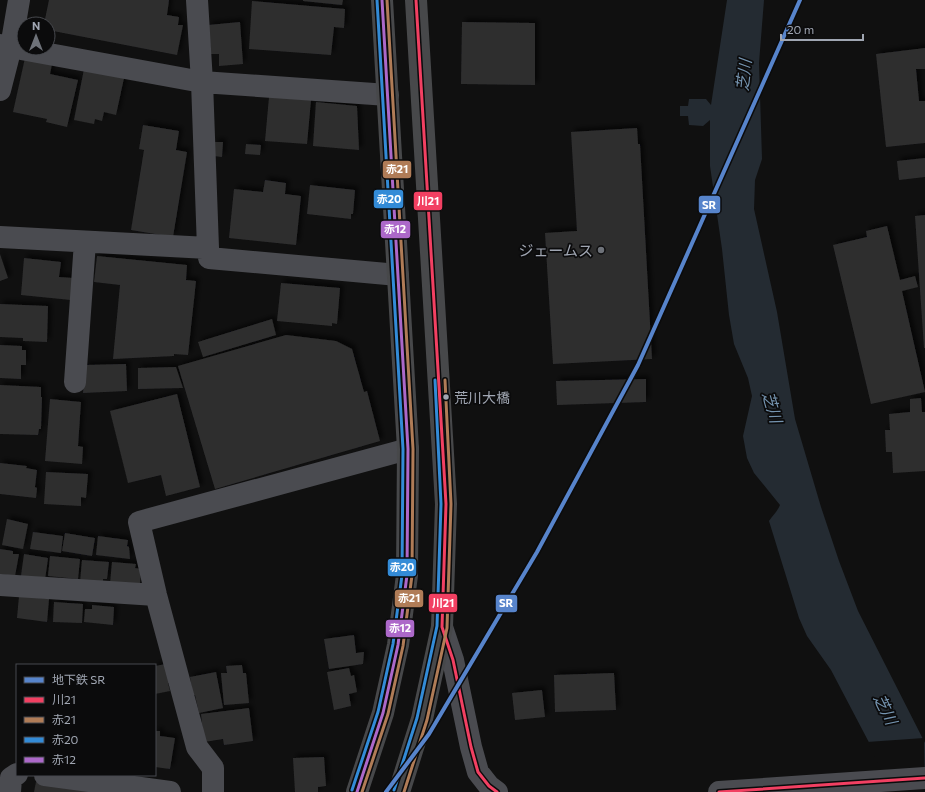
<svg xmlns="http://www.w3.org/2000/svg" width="925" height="792" viewBox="0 0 925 792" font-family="Commissioner,'Noto Sans JP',sans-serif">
  <defs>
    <filter id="shadow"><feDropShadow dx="3.5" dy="-3.5" stdDeviation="2" flood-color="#0009"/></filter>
  </defs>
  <rect width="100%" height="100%" fill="#101010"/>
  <path fill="#242b32" d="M727 0H764L759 63 762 159 755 180 754 209 777 312 795 419 821 507 839 561 858 611 925 743V792H895L831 670 807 636 799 618 769 521C773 515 777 512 780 505L754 473 747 458 743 436 752 396 748 378 734 344 729 315 722 249 710 166V120L703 126 689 125 688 116H680V106H688L689 99H706L711 105Z"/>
  <path fill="#101010" d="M924 738 925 792H893L867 742Z"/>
  <path fill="#2e2e2f" filter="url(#shadow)" d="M49 0H169L167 15 179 17 178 25H183L177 55 48 30V24H44Z
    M303 0H343L342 5 303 1Z
    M252 1 345 9 344 28 334 27 331 55 249 49Z
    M240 22 243 64 219 66V54H211L208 25Z
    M462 22 535 23V85L461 84Z
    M925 48V69H916L919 101H925V143L886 147 876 54Z
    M25 58 52 64 50 74 78 80 67 127 46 122 47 119 13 112Z
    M84 69 124 78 116 115 104 112 102 121 95 119 94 124 74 120Z
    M269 97 311 100 307 144 265 141Z
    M316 102 357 106 359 150 313 146Z
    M143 125 179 131 176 150 187 152 173 237 131 230 144 150 139 149Z
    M637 128 638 144H640L652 359 553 364 545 233 577 231 571 132Z
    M214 142H223L222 157 213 156Z
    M246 144 261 145 260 155 245 154Z
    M925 158V177L899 180 897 161Z
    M265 180 286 183 285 194 301 196 296 245 229 238 234 189 263 192Z
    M310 185 355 190 353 214H351V219L307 214Z
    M925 215V348H924L915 216Z
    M887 226 900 280 915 276 918 287 902 291 925 392 871 404 833 245 867 237 866 231Z
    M0 254 8 278 0 281Z
    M97 256 187 265 186 280 196 281 188 355 174 354V356L113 359 120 285 94 282Z
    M24 258 61 262 59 277 73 278 71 300 21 295Z
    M281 283 340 288 337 324 332 323V326L277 321Z
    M0 304 48 306 47 342 23 341V338L0 337Z
    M272 319 276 335 203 357 198 342Z
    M286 335 336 341 352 349 364 392 367 391 380 441 215 489 178 366Z
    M0 345 22 346V350H26V365H21V379L0 378Z
    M126 364 127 391 83 393 85 365Z
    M176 367 183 388 138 389V368Z
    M646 379V402L557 405 556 381Z
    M0 385 41 387V397H42L41 429H39L38 435 0 434Z
    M177 394 200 487 166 496 161 475 128 483 110 411Z
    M921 398 922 412H925V471L893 473 892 452H886L885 430H890L889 414 910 412V399Z
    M50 399 81 402 78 446 83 447 82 464 45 461Z
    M0 463 27 466 26 468 37 470 35 487 37 488 36 498 0 494Z
    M46 472 88 474 86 498 81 497V506L44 504Z
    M7 519 28 524 23 549 2 545Z
    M33 532 63 536 61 553 30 549Z
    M65 533 95 538 92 556 62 551Z
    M98 536 128 540 127 546 129 547 130 559 96 555Z
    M0 549 13 551V554H19L15 576 0 574Z
    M24 554 48 558 45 580 21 576Z
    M50 556 80 559 78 579 48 576Z
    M82 560 109 562 107 579H103V582L80 583Z
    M112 562 136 564 135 568 141 569 140 583 110 584Z
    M19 596 49 599 47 622 17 618Z
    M54 602 83 604 82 623 53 622Z
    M92 605 114 607 113 625 84 622 85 609H92Z
    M354 635 356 653 364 652 363 664 329 669 324 639Z
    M166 664 170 683H168L170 691 155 694V666Z
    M242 665 243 673H246L249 703 224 705 221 673H227L226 666Z
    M349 668 351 676 354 675 357 692 349 694 351 706 334 710 327 672Z
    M216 672 223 708 199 713 195 695H193L190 677Z
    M614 673 616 710 555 712 554 675Z
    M542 690 545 717 515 720 512 693Z
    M249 708 253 741 224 745 223 739 204 742 201 714Z
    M155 731H160V736L175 738 170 769 155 767Z
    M324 757 326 786 318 787V792H295L293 758Z
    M36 782 93 791 92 792H34Z"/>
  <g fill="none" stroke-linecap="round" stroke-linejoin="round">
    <path stroke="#4a4b50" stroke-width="22" d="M197 0 202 82 208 248
      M0 45 202 82 388 95
      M0 90 11 47 19 0
      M0 237 208 248 209 258 398 275
      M75 382 85 242
      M0 585 156 595
      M442 627 453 660 471 747 478 772 489 786 497 792
      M45 775 170 792
      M10 792 11 778 17 774
      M213 792V768L197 747 156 595 139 522 408 449
      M719 792 925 778"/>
    <path stroke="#47484a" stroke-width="22" d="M357 792 383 713 398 645 407 575 408 449 382 0
      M399 792 422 719 442 627 446 504 416 0"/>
    <defs>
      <path id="bus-1" d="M416 0 446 504 442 627 453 660 471 747 478 772 489 786 497 792
        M719 792 925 778"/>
      <path id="bus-2" d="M362 792 388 714 403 646 412 575 413 449 387 0
        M404 792 427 720 447 628 451 504 445 380"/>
      <path id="bus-3" d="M352 790 378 712 393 644 402 575 403 449 377 0
        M394 790 417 718 437 626 441 504 435 380"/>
      <path id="bus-4" d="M357 792 383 713 398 645 407 575 408 449 382 0"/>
    </defs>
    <use href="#bus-1" stroke="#0b0b0c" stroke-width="6"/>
    <use href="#bus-2" stroke="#0b0b0c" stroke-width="6"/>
    <use href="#bus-3" stroke="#0b0b0c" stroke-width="6"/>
    <use href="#bus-4" stroke="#0b0b0c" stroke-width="6"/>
    <use href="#bus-1" stroke="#f24062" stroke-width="3"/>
    <use href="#bus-2" stroke="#b07c57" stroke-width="3"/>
    <use href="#bus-3" stroke="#338bd7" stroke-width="3"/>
    <use href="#bus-4" stroke="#ac68c9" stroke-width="3"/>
    <defs>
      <path id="metro-1" d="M386 792 429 734 537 552 638 365 800 0"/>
    </defs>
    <use href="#metro-1" stroke="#0b0b0c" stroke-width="7"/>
    <use href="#metro-1" stroke="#5784cb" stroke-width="4"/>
  </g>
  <circle fill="#6e7279" stroke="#0b0b0c" stroke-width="1.5" cx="601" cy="250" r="4"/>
  <circle fill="#a0a6b2" stroke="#0b0b0c" stroke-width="1.5" cx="446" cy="397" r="3.5"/>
  <g text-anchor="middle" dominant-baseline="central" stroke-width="3.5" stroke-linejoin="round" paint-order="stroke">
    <g font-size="14" fill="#a0a6b2" stroke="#0b0b0c" text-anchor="start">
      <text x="454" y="397">荒川大橋</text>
    </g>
    <g font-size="15" fill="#a0a6b2" stroke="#0b0b0c" text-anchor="end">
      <text x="593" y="250">ジェームス</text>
    </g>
    <g font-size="16" font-style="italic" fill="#7594b0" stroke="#0b0b0c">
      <text transform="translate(743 75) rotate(-84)">芝川</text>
      <text transform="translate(773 407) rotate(74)">芝川</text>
      <text transform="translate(886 709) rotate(64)">芝川</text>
    </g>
  </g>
  <g stroke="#0b0b0c" stroke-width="1.5">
    <rect x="382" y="160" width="30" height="19" rx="4" fill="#b07c57"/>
    <rect x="373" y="189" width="31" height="20" rx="4" fill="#338bd7"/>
    <rect x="413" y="191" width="30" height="20" rx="4" fill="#f24062"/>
    <rect x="698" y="195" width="23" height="19" rx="4" fill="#5784cb"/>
    <rect x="380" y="220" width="31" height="19" rx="4" fill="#ac68c9"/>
    <rect x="387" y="558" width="30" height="19" rx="4" fill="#338bd7"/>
    <rect x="394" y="589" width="30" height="19" rx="4" fill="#b07c57"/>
    <rect x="428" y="593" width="30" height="20" rx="4" fill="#f24062"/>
    <rect x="495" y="594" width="23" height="19" rx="4" fill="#5784cb"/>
    <rect x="385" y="619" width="30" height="19" rx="4" fill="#ac68c9"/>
  </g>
  <g font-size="11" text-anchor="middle" font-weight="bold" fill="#fff">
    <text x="397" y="173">赤21</text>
    <text x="389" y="203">赤20</text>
    <text x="428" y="205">川21</text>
    <text x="709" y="209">SR</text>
    <text x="395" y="233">赤12</text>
    <text x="402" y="571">赤20</text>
    <text x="409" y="602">赤21</text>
    <text x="443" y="607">川21</text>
    <text x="506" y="607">SR</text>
    <text x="400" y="632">赤12</text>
  </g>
  <rect x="16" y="664" width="140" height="112" fill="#0b0b0c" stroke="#47494e"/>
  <rect x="24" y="677" width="20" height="6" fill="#5784cb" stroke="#47494e"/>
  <text x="52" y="684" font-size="12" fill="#a0a6b2">地下鉄 SR</text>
  <rect x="24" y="697" width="20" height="6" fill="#f24062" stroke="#47494e"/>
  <text x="52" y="704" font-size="12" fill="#a0a6b2">川21</text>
  <rect x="24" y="717" width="20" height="6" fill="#b07c57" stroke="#47494e"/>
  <text x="52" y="724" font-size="12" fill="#a0a6b2">赤21</text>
  <rect x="24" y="737" width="20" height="6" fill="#338bd7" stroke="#47494e"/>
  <text x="52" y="744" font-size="12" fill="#a0a6b2">赤20</text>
  <rect x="24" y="757" width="20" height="6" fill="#ac68c9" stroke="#47494e"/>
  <text x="52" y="764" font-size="12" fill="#a0a6b2">赤12</text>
  <g transform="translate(36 36)"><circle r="19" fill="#0b0b0c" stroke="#47494e"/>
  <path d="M0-3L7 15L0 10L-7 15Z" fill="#6e7279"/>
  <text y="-6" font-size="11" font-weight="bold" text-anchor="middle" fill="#a0a6b2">N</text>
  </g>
  <path d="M781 34v6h82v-6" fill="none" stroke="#a0a6b2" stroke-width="2"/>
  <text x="787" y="34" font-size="12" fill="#a0a6b2" stroke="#0b0b0c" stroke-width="3" paint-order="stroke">20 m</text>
</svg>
